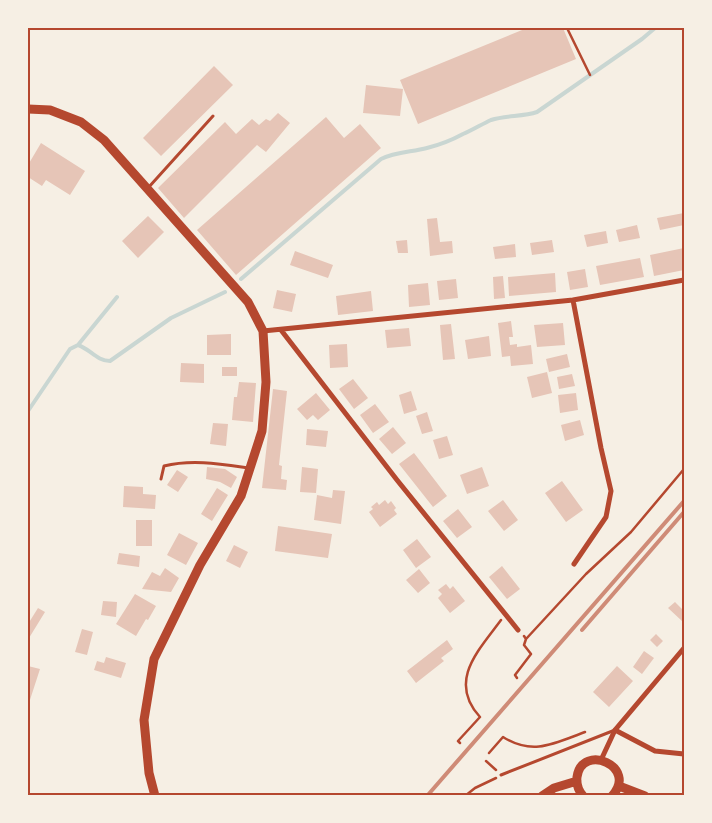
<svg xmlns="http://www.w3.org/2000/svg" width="712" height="823" viewBox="0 0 712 823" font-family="'Archivo Narrow',sans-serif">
  <rect width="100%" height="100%" fill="#f6efe4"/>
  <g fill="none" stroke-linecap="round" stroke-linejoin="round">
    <path stroke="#c9d6d2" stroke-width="4" d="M241 279 381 159C395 152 412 152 427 148 439 145 452 140 463 134 473 130 482 124 491 120 506 115 523 117 537 112L642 39 655 28
      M78 345C90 349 97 361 110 361L171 318 225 292
      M28 411 70 349 78 345 117 297"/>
  </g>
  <path fill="#e6c5b7" d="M527 28H563L576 59 418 124 400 80Z
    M214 66 233 85 161 156 143 138Z
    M366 85 403 89 400 116 363 113Z
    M278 113 290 123 266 152 257 145 184 218 158 188 225 122 236 134 252 119 259 125 266 119 270 121Z
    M326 117 344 138 360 124 381 148 236 275 197 230Z
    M41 143 85 171 70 195 46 180 42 186 28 177V165Z
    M684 213V225L660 230 657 218Z
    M148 216 164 232 138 258 122 241Z
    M437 218 440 242 452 241 453 253 430 256 427 219Z
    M637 225 640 238 619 242 616 230Z
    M606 231 608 243 587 247 584 235Z
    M407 240 408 253H398L396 241Z
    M552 240 554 252 532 255 530 243Z
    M515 244 516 257 495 259 493 247Z
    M684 248V270L654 276 650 255Z
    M295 251 333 265 328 278 290 265Z
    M640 258 644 277 600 285 596 266Z
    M585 269 588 287 570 290 567 272Z
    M555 273 556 292 509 296 508 277Z
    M503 276 505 298 494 299 493 277Z
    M456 279 458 298 439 300 437 281Z
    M428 283 430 305 409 307 408 285Z
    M277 290 296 294 292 312 273 308Z
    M371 291 373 311 338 315 336 296Z
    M511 321 513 337H509L510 345 517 344V347L531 345 533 364 511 366 510 356 502 357 498 323Z
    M563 323 565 345 537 347 534 325Z
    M451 324 455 359 443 360 440 325Z
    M409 328 411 346 387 348 385 330Z
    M231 334V355H207V335Z
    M489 336 491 356 468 359 465 340Z
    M347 344 348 367 330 368 329 345Z
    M567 354 570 367 549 372 546 359Z
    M181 363 204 364V383L180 382Z
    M222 367H237V376H222Z
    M547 372 552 393 532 398 527 377Z
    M572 374 575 386 559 389 557 377Z
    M353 379 368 398 354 409 339 389Z
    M239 382 256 383 253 422 232 420 234 397H237Z
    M273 389 287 391 279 465 282 466 281 479 287 480 286 490 262 488Z
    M411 391 417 410 404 414 399 395Z
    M316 393 330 410 318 420 313 415 307 420 297 409Z
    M576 393 578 410 560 413 558 395Z
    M375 404 389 422 373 433 360 415Z
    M427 412 433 431 422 434 416 416Z
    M580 420 584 435 565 441 561 425Z
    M213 423 228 424 226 446 210 444Z
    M393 427 406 443 392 454 379 439Z
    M307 429 328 431 326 447 306 445Z
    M447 436 453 455 439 459 433 440Z
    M414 453 447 496 433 507 399 464Z
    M207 467 225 469 237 477 231 488 220 482 206 479Z
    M302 467 318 469 316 493 300 492Z
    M482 467 489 486 467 494 460 475Z
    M177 470 188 477 178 492 167 485Z
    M562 481 583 510 566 522 545 493Z
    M124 486 143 487V494L156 495 155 509 123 507Z
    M217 488 228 495 212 521 201 514Z
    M333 490 345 491 341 524 314 520 317 495 332 498Z
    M385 500 388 504 391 501 396 508 394 510 397 514 380 527 369 512 373 509 371 507 377 502 379 505Z
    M503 500 518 520 504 531 488 511Z
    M458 509 472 527 457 538 443 521Z
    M136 520H152V546H136Z
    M278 526 332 534 328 558 275 551Z
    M179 533 198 543 186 565 167 555Z
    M417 539 431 557 416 568 403 550Z
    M234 545 248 552 240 568 226 561Z
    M119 553 140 556 139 567 117 564Z
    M502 566 520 589 507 599 489 577Z
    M165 568 179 578 171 592 142 589 152 572 160 576Z
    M419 569 430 583 418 593 406 580Z
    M446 584 450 589 453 586 465 601 450 613 438 598 442 594 438 590Z
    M135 594 156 606 148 620 146 619 136 636 116 624Z
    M103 601 117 602 116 617 101 615Z
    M675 602 684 611V619L682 621 668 608Z
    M38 608 45 612 29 638 28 637V624Z
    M82 629 93 632 87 655 75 652Z
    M656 634 663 641 657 647 650 640Z
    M447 640 453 649 441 658 444 661 416 683 407 671Z
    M644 651 654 658 642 674 633 667Z
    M106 657 126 663 121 678 94 670 97 661 104 663Z
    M28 666 40 669 28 706Z
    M617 666 633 681 609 707 593 692Z"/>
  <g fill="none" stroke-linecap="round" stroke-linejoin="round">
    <path stroke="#b5482f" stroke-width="2.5" d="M567 28 590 75
      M524 636 526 639 586 574 631 532 684 469
      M517 678 515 675 531 654 524 645 526 639
      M460 743 458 741 480 717C447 681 479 650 501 620
      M489 753 503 737C533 756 555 743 585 732
      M486 761 496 770
      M465 796 475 788 496 778"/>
    <path stroke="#b5482f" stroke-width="3" d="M148 188 213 116
      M161 479 164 466C192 459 221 464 249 468
      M501 775 615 730"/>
    <path stroke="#b5482f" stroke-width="5" d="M573 300 601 448 611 491 606 517 574 564
      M281 330 397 480 518 630
      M263 331 573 300 684 280
      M615 730 655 751 684 754
      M601 760 615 730 684 648"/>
    <path stroke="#b5482f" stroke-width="9" d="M28 109 50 110 81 122 104 140 248 302 263 331 266 382 262 431 241 496 200 565 154 659 144 720 149 773 155 796
      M619 786 645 796
      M542 796 554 788 577 781
      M583 796C578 790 576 785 577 777 582 742 639 767 612 796"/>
    <path stroke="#cf8b77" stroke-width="4" d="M582 630 684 512
      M427 796 684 501"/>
  </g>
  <rect width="712" height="823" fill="none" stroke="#f6efe4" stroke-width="58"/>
  <rect x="29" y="29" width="654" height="765" fill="none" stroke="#b5482f" stroke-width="2"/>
</svg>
